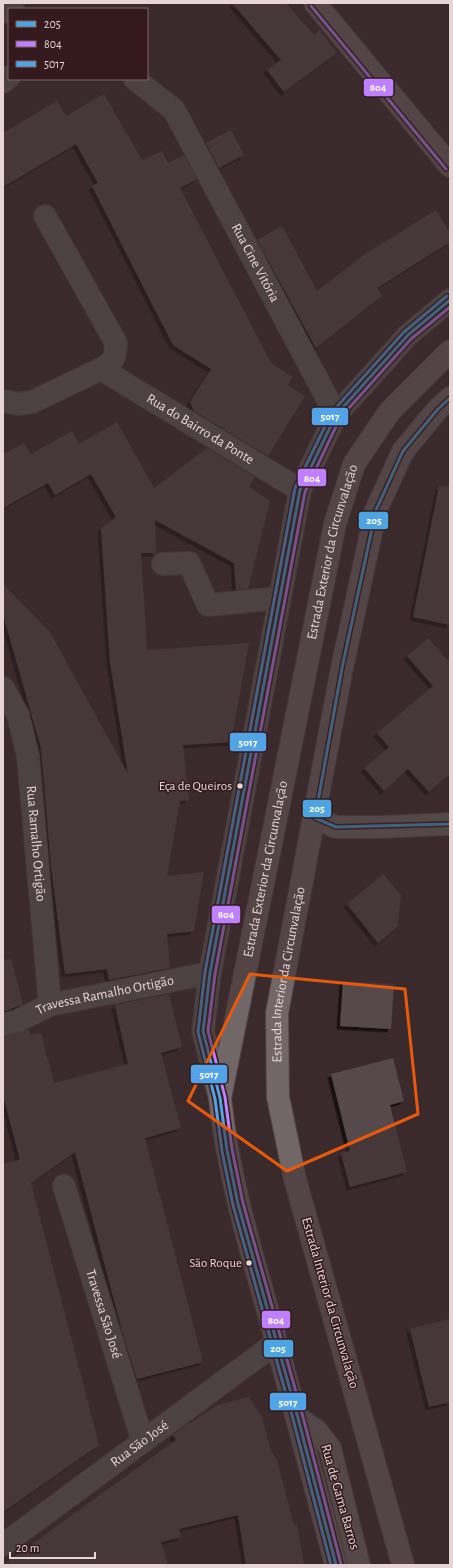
<svg xmlns="http://www.w3.org/2000/svg" width="453" height="1568" viewBox="0 0 453 1568" font-family="'Alegreya Sans',sans-serif">
  <defs>
    <filter id="shadow"><feDropShadow dx="-3.5" dy="3.5" stdDeviation="0" flood-color="#0009"/></filter>
  </defs>
  <rect width="100%" height="100%" fill="#3a2a2c"/>
  <path fill="#55484c" filter="url(#shadow)" d="M232 3H286L314 35 320 30 337 53 284 92 267 70 281 60Z
    M104 94 142 160 162 151 168 163 184 155 197 179 180 188 271 363 293 377 287 385 305 396 268 456 194 411 190 402 211 369 173 345 92 186 98 183 76 144 3 187V133L57 101 66 116Z
    M231 130 244 155 219 168 206 143Z
    M436 210 450 233V242L377 288 382 296 316 348 257 240 282 226 317 291 365 254Z
    M117 422 154 488 207 448 255 477 249 487 270 501 248 589 236 590 234 563 155 520 156 553H141L147 650 249 643 231 742 183 745 189 800 180 801 167 876 204 872 194 931 167 934 170 968 109 980 107 969 65 974 51 866 41 748 3 614V584L50 632 128 774 110 662 101 528 116 517 91 474 55 495 48 483 3 508V454L24 443 31 454 72 431 79 444Z
    M439 486 450 487V625L413 617Z
    M428 638 450 663V774L429 792 408 769 384 791 364 768 389 747 377 733 433 686 407 656Z
    M383 874 401 895 398 926 378 943 347 904Z
    M11 959 23 1004 3 1012V960Z
    M343 981 394 984 391 1029 340 1026Z
    M169 994 182 1047 161 1053 181 1128 145 1138 203 1362 137 1379 124 1338 75 1152 31 1183 99 1445 3 1512V1164L20 1160 3 1095V1037L29 1029 30 1035 41 1033 54 1083 128 1064 115 1005Z
    M393 1058 404 1101 390 1105 407 1172 350 1187 341 1153 350 1151 331 1074Z
    M450 1319V1402L429 1407 410 1329Z
    M249 1397 262 1417 271 1451 277 1460 294 1525 297 1524 304 1565H246L238 1515 179 1529 181 1537 161 1542 168 1565H3L176 1440 173 1435 185 1426 218 1405Z"/>
  <g fill="none" stroke-linecap="round" stroke-linejoin="round">
    <defs>
      <g id="street">
        <path d="M3 12 13 3"/>
        <path id="s1" d="M135 79 174 110 336 415"/>
        <path d="M3 82 9 77"/>
        <path d="M45 216 116 343C115 358 114 362 101 369"/>
        <path id="s2" d="M3 401 18 404 32 402 101 369 300 490"/>
        <path d="M163 564 189 563 208 605 280 598"/>
        <path id="s3" d="M3 688 18 715 28 756 50 1005"/>
        <path id="s4" d="M3 1025 17 1021 50 1005 210 973"/>
        <path d="M220 1098 203 1031 210 973 300 490 336 415 408 335 450 300"/>
        <path id="s5" d="M64 1186 143 1442"/>
        <path id="s6" d="M3 1545 276 1343"/>
      </g>
      <path id="secondary" d="M315 818 336 827H380L450 824
        M298 1418 317 1431 330 1448 359 1565"/>
      <g id="primary">
        <path d="M315 3 450 166"/>
        <path id="s7" d="M336 1565C315 1484 293 1403 271 1322 250 1248 228 1175 220 1098L335 524 354 464 390 411 450 351"/>
        <path id="s8" d="M403 1565 295 1179 278 1097 277 1013 342 668 376 510 403 451 438 409 450 398"/>
      </g>
    </defs>
    <use href="#street" stroke="#544748" stroke-width="24"/>
    <use href="#secondary" stroke="#544748" stroke-width="24"/>
    <use href="#primary" stroke="#544748" stroke-width="24"/>
    <use href="#street" stroke="#655f5d" stroke-width="22"/>
    <use href="#secondary" stroke="#716a68" stroke-width="22"/>
    <use href="#primary" stroke="#716767" stroke-width="22"/>
    <defs>
      <path id="bus-1" d="M450 398 438 409 403 451 376 510 342 668 315 818 336 827 450 824
        M336 1565 298 1418 238 1204 227 1150 220 1098 203 1031 210 973 300 490 336 415 408 335 450 300"/>
      <path id="bus-2" d="M311 6 446 169
        M341 1564 303 1417 243 1203 232 1149 225 1097 208 1031 215 974 305 492 340 418 411 339 450 307"/>
      <path id="bus-3" d="M331 1565 293 1419 233 1205 222 1151 215 1099 198 1032 205 972 295 488 332 412 404 332 447 296"/>
    </defs>
    <use href="#bus-1" stroke="#351a1d" stroke-width="6"/>
    <use href="#bus-2" stroke="#351a1d" stroke-width="6"/>
    <use href="#bus-3" stroke="#351a1d" stroke-width="6"/>
    <use href="#bus-1" stroke="#4ca5e0" stroke-width="3"/>
    <use href="#bus-2" stroke="#bf80ff" stroke-width="3"/>
    <use href="#bus-3" stroke="#53a3e8" stroke-width="3"/>
  </g>
  <path d="M0 0H453V1568H0ZM250 974 405 989 418 1114 287 1171 188 1101Z" fill="#3a2a2c" fill-opacity=".55" fill-rule="evenodd"/>
  <path fill="none" stroke="#e8590c" stroke-width="3" stroke-linejoin="round" d="M250 974 405 989 418 1114 287 1171 188 1101Z"/>
  <g fill="#e7d4d5" stroke="#351a1d" stroke-width="1.5">
    <circle cx="240" cy="786" r="3.5"/>
    <circle cx="249" cy="1263" r="3.5"/>
  </g>
  <g text-anchor="middle" dominant-baseline="central" stroke-width="3" stroke-linejoin="round" paint-order="stroke">
    <g font-size="13" fill="#e7d4d5" stroke="#351a1d" text-anchor="end">
      <text x="232" y="786">Eça de Queiros</text>
      <text x="242" y="1263">São Roque</text>
    </g>
    <g font-size="14" fill="#e7d4d5" stroke="#351a1d">
      <text stroke="none"><textPath href="#s1" startOffset="223">Rua Cine Vitória</textPath></text>
      <text stroke="none"><textPath href="#s2" startOffset="222">Rua do Bairro da Ponte</textPath></text>
      <text stroke="none"><textPath href="#s7" startOffset="1039">Estrada Exterior da Circunvalação</textPath></text>
      <text stroke="none"><textPath href="#s3" startOffset="161">Rua Ramalho Ortigão</textPath></text>
      <text stroke="none"><textPath href="#s7" startOffset="715">Estrada Exterior da Circunvalação</textPath></text>
      <text stroke="none"><textPath href="#s8" startOffset="608">Estrada Interior da Circunvalação</textPath></text>
      <text stroke="none"><textPath href="#s4" startOffset="107">Travessa Ramalho Ortigão</textPath></text>
      <text transform="translate(330 1303) rotate(74)">Estrada Interior da Circunvalação</text>
      <text stroke="none"><textPath href="#s5" startOffset="134">Travessa São José</textPath></text>
      <text stroke="none"><textPath href="#s6" startOffset="170">Rua São José</textPath></text>
      <text transform="translate(340 1497) rotate(74)">Rua de Gama Barros</text>
    </g>
  </g>
  <g stroke="#351a1d" stroke-width="1.5">
    <rect x="363" y="78" width="31" height="19" rx="4" fill="#bf80ff"/>
    <rect x="311" y="407" width="38" height="19" rx="4" fill="#53a3e8"/>
    <rect x="297" y="468" width="30" height="19" rx="4" fill="#bf80ff"/>
    <rect x="358" y="511" width="31" height="19" rx="4" fill="#4ca5e0"/>
    <rect x="229" y="732" width="38" height="20" rx="4" fill="#53a3e8"/>
    <rect x="302" y="799" width="30" height="19" rx="4" fill="#4ca5e0"/>
    <rect x="211" y="905" width="30" height="19" rx="4" fill="#bf80ff"/>
    <rect x="190" y="1064" width="38" height="20" rx="4" fill="#53a3e8"/>
    <rect x="261" y="1310" width="30" height="19" rx="4" fill="#bf80ff"/>
    <rect x="263" y="1339" width="31" height="19" rx="4" fill="#4ca5e0"/>
    <rect x="269" y="1392" width="38" height="19" rx="4" fill="#53a3e8"/>
  </g>
  <g font-size="11" text-anchor="middle" font-weight="bold" fill="#fff">
    <text x="378" y="91">804</text>
    <text x="330" y="420">5017</text>
    <text x="312" y="482">804</text>
    <text x="374" y="524">205</text>
    <text x="248" y="746">5017</text>
    <text x="317" y="812">205</text>
    <text x="226" y="918">804</text>
    <text x="209" y="1078">5017</text>
    <text x="276" y="1324">804</text>
    <text x="278" y="1352">205</text>
    <text x="288" y="1406">5017</text>
  </g>
  <rect width="453" height="1568" fill="none" stroke="#e7d4d5" stroke-width="8"/>
  <rect x="8" y="8" width="140" height="72" fill="#351a1d" stroke="#7c6467"/>
  <rect x="16" y="21" width="20" height="6" fill="#4ca5e0" stroke="#7c6467"/>
  <text x="44" y="28" font-size="12" fill="#e7d4d5">205</text>
  <rect x="16" y="41" width="20" height="6" fill="#bf80ff" stroke="#7c6467"/>
  <text x="44" y="48" font-size="12" fill="#e7d4d5">804</text>
  <rect x="16" y="61" width="20" height="6" fill="#53a3e8" stroke="#7c6467"/>
  <text x="44" y="68" font-size="12" fill="#e7d4d5">5017</text>
  <path d="M10 1552v6h85v-6" fill="none" stroke="#e7d4d5" stroke-width="2"/>
  <text x="16" y="1552" font-size="12" fill="#e7d4d5" stroke="#351a1d" stroke-width="3" paint-order="stroke">20 m</text>
</svg>
